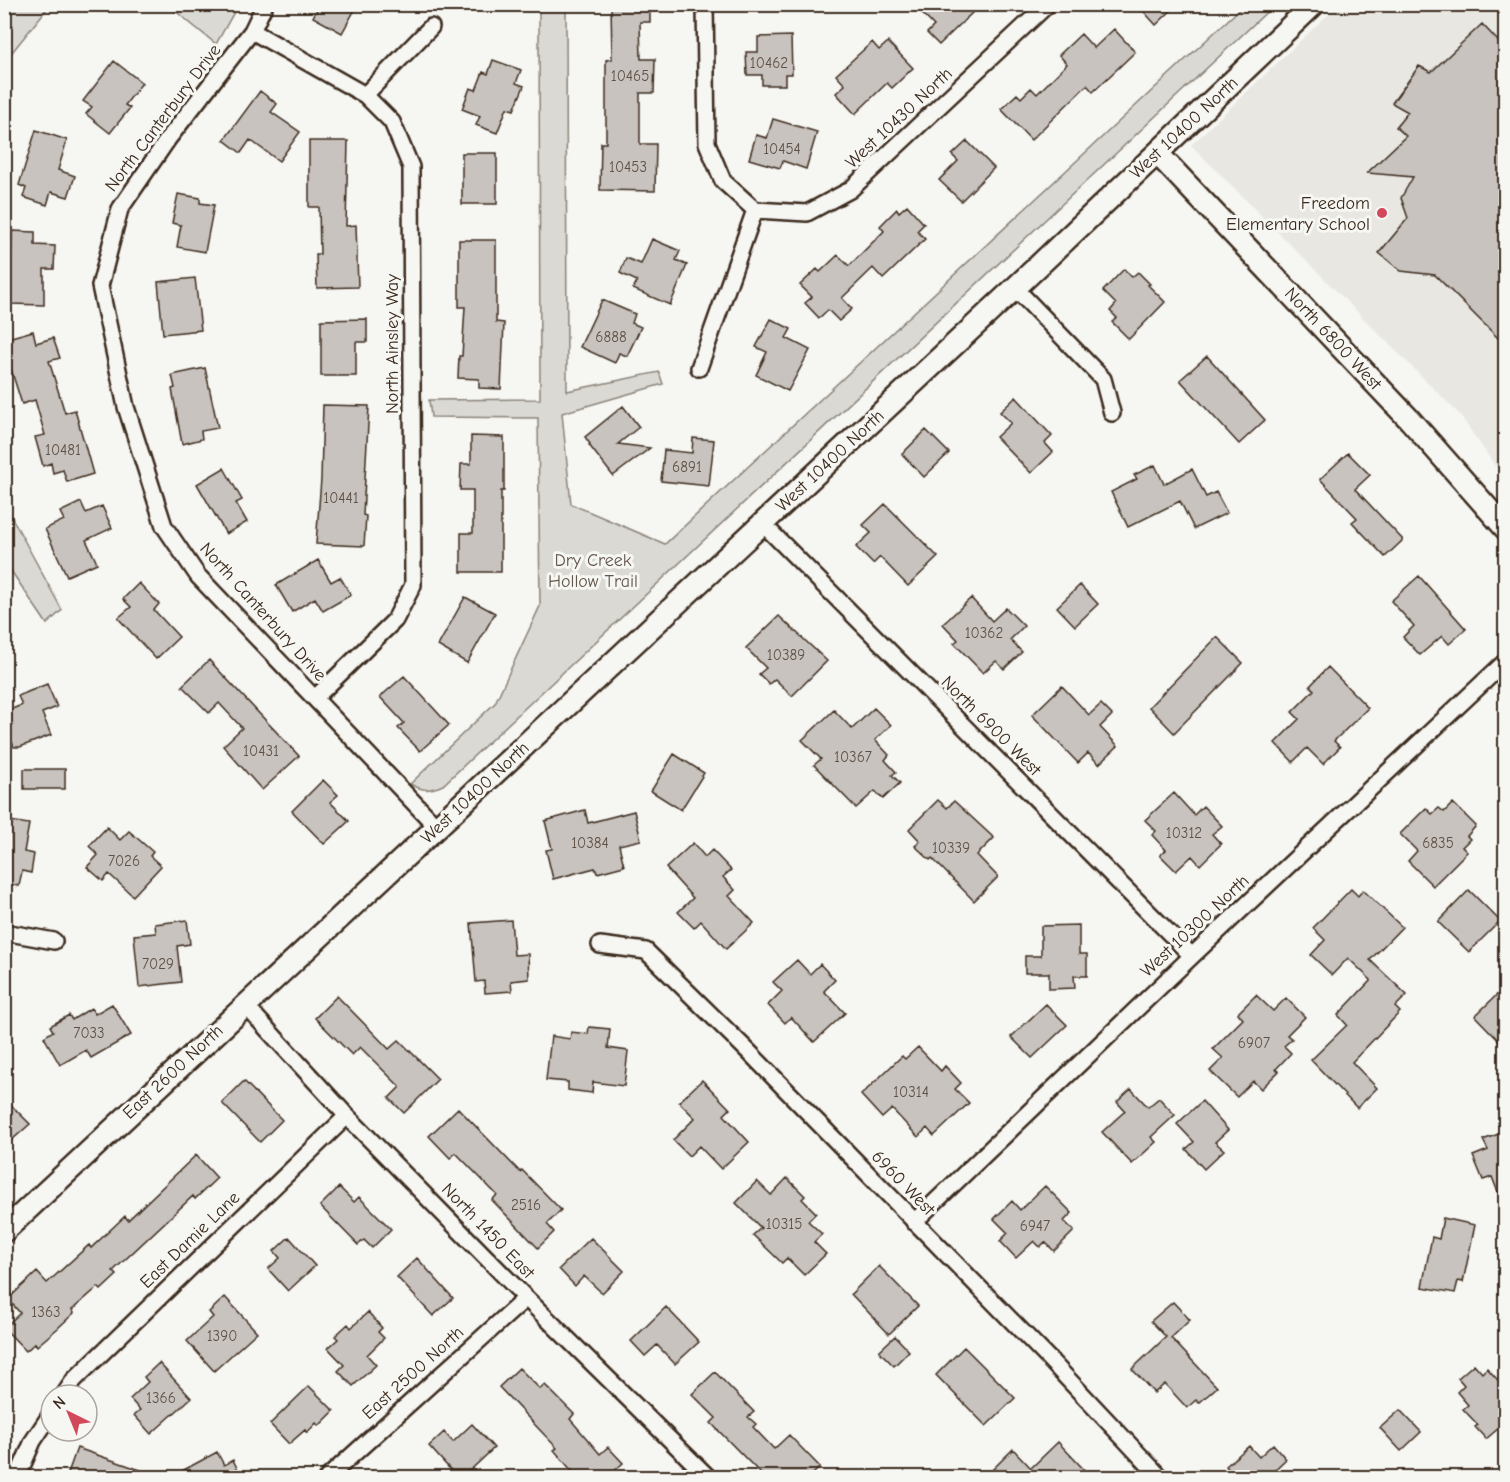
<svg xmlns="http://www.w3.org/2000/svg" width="1510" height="1482" viewBox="0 0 1510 1482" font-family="'Comic Neue',sans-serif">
  <rect width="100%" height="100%" fill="#f6f6f2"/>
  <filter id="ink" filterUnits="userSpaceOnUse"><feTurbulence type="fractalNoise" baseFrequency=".0167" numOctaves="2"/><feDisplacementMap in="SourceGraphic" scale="12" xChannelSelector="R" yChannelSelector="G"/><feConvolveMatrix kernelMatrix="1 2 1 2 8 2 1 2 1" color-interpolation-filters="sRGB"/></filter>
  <g filter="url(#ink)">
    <path fill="#e8e7e2" d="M1338 5H1505V480L1460 415 1191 145Z"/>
    <path fill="#dad9d3" stroke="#8a8278" stroke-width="1.5" d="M5 4 50 5 5 61 4 5Z
      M168 5H238L216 44Z
      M539 5H566L567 391 659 372 663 384 562 413 571 504 665 544 1244 5H1274L443 785C429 791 423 791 410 784L495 703 540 606 538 418 431 417 429 400 540 399Z
      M4 503 62 610 47 624 5 562Z"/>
    <path fill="#c8c3be" stroke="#3b2a1e" stroke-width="1.5" d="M320 4H358L342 33 313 17Z
      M611 4H650V22H640L641 59H655L654 93H640V144H656L655 191 600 190 601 143H606V60L612 59Z
      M913 4H966L973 12 939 45 927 33 934 26Z
      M1137 4H1178L1156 25Z
      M1482 24 1498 41 1506 34V346L1435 275 1401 271 1379 253 1408 218 1401 198 1413 177 1367 173 1406 136 1396 127 1408 112 1392 103 1419 66 1431 72Z
      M1114 29 1135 52 1093 92 1087 85 1031 140 1001 109 1017 94 1021 98 1031 88 1037 94 1067 64 1059 55 1081 34 1094 48Z
      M791 36 792 74H785V85H762V75H747L746 52H758V37Z
      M872 42 879 50 888 42 913 68 892 88 887 83 855 114 836 93 845 85 836 75Z
      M493 60 521 70 516 83 524 86 514 110 507 108 497 133 476 125 480 116 462 109 470 88 476 90 483 72 488 74Z
      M114 61 142 83 125 105 130 108 110 133 86 114 92 107 83 101Z
      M260 91 277 104 271 112 300 132 279 161 250 140 241 153 224 140Z
      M773 119 817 132 806 169 783 161 780 168 749 159 756 135 767 138Z
      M36 130 67 140 58 170 75 176 68 197 51 192 47 205 23 197 26 188 19 185Z
      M309 141H348L346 226 356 225 358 287 317 288 316 254H320L319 207H309Z
      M967 141 994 168 961 201 939 180 958 161 952 155Z
      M462 153H497V204H462Z
      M178 194 200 198V203L214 205 205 252 177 247 181 225 172 223Z
      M907 205 924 224 917 231 925 239 883 279 873 268 842 298 852 309 839 321 828 310 819 318 805 303 812 297 800 285 817 269 820 272 838 255 849 266 884 231 880 226 897 209 899 212Z
      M12 231 35 232V245L55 246 54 269H44V305L10 304Z
      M652 239 680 251 676 260 687 265 670 305 633 289 637 281 620 273 626 258 641 264Z
      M459 240H496V322L504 323 501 389 479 388V379L458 378 459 356H462L465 307H459Z
      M1124 269 1132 277 1138 272 1150 284 1148 285 1165 302 1129 339 1112 322 1117 318 1110 311 1116 304 1103 291Z
      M195 278 201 330 163 334 158 282Z
      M602 300 635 314 632 323 641 327 627 356 619 353 615 363 580 347Z
      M367 319V342H356V376H321V320Z
      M771 319 791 329 786 338 810 350 788 391 756 375 767 352 756 347Z
      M33 331 36 343 53 338 60 358 49 361 65 413 75 410 93 474 67 482 63 470 53 473 51 463 43 466 35 437 45 435 35 400 22 404 4 347V339Z
      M1207 356 1265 420 1239 444 1180 380Z
      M205 368 218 428 201 431 202 439 182 444 172 389 175 388 172 375Z
      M1016 397 1052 436 1045 443 1053 452 1031 473 996 437 1011 423 1000 412Z
      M323 405 369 406 363 515 366 516 364 546 316 544 321 479Z
      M623 406 639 427 618 444 650 448 613 476 589 445 590 444 585 437Z
      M926 430 949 453 924 477 902 454Z
      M471 436 504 437V491H501V572H461V533H473V490H460L461 464H471Z
      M693 438 714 440 709 486 661 481 664 450 692 453Z
      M1348 453 1370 475 1355 489 1403 540 1385 557 1352 522 1357 518 1320 479Z
      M1155 465 1164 484 1192 469 1206 497 1216 492 1227 513 1194 529 1180 501 1128 527 1111 492 1137 479 1134 475Z
      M224 468 242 500 236 503 247 522 226 534 197 484Z
      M81 502 86 513 102 506 112 528 86 540 97 563 67 576 45 529 64 520 60 512Z
      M885 504 938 557 908 586 880 557 873 564 856 547 871 533 863 525Z
      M318 560 331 582 340 577 351 595 323 611 315 598 292 612 276 585Z
      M1419 576 1466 629 1449 644 1442 636 1420 655 1403 637 1414 626 1391 601Z
      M139 583 159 604 154 610 179 637 156 659 118 618 131 607 123 599Z
      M1080 585 1098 604 1075 626 1057 607Z
      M465 597 495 613 467 663 438 646Z
      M971 598 992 621 1006 608 1024 626 1010 640 1022 652 1004 669 996 661 983 673 954 643 958 640 943 624Z
      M779 616 827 661 792 696 775 679 769 684 759 674 766 668 746 648Z
      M1217 637 1243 663 1174 733 1149 707Z
      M209 660 299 756 262 790 223 746 242 728 219 703 209 713 182 686Z
      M1328 667 1368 708 1334 741 1340 747 1323 764 1307 748 1293 762 1275 743 1299 719 1292 712 1314 690 1310 686Z
      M404 676 449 725 420 751 398 728 404 723 380 697Z
      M47 684 57 707 42 713 51 735 20 747H14L11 740 4 742V712L22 705 18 696Z
      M1062 686 1089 715 1101 704 1112 715 1100 727 1118 746 1099 764 1088 753 1078 763 1032 715Z
      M874 708 891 725 875 740 889 755 885 760 896 772 892 775 900 783 883 799 875 791 856 808 814 765 821 759 802 740 834 710 852 729Z
      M674 754 704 773 681 810 651 791Z
      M24 769H65V789H24Z
      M323 780 338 795 330 802 349 821 324 844 292 811Z
      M1174 793 1194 815 1203 806 1222 826 1212 834 1221 844 1200 865 1192 856 1176 871 1160 855 1166 850 1152 835 1156 831 1145 820Z
      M938 800 947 808 954 801 994 838 977 855 998 877 974 901 932 858 930 860 915 846 920 841 909 829Z
      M1453 803 1476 826 1467 836 1470 839 1462 847 1467 852 1433 886 1408 861 1417 851 1400 834 1426 808 1432 814 1439 808 1444 812Z
      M585 810 588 823 634 811 641 840 619 845 624 866 597 873 595 868 553 879 546 850 552 849 545 821Z
      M4 820 29 824 24 852 34 854 31 873 22 871 19 886 4 883Z
      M107 827 120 840 129 831 153 852 150 856 161 866 133 896 109 874 103 881 87 867 98 855 89 846Z
      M693 843 705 857 712 850 731 870 723 877 735 890 729 896 754 923 726 949 701 921 694 928 678 912 693 898 666 868Z
      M1351 889 1358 896 1363 890 1402 927 1370 960 1407 995 1395 1007 1400 1012 1352 1062 1377 1088 1357 1108 1311 1060 1347 1025 1338 1015 1371 980 1348 958 1332 975 1311 955 1325 940 1313 928Z
      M1469 890 1500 921 1469 952 1438 922Z
      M187 920 190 944 177 946 181 982 139 987 134 935 156 933 155 924Z
      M511 920 514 955 528 954 529 979 511 981 512 991 485 993 484 981 476 982 471 923Z
      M1079 925V954H1087V976H1074L1075 988 1049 989V973H1025V956H1041V926Z
      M797 960 810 974 820 964 835 980 824 991 845 1013 814 1042 791 1017 785 1023 768 1005 782 991 773 982Z
      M1506 986V1048L1475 1016Z
      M1256 995 1273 1011 1286 998 1305 1017 1287 1035 1292 1039 1284 1046 1291 1053 1276 1069 1279 1071 1261 1089 1253 1081 1237 1097 1210 1071 1223 1058 1213 1049 1243 1019 1238 1013Z
      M337 996 389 1049 399 1040 438 1079 404 1113 389 1098 400 1087 360 1047 352 1055 315 1018Z
      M112 1004 131 1035 91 1058 86 1050 60 1065 44 1037 53 1031 50 1026 69 1015 72 1020 91 1008 95 1014Z
      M1046 1004 1067 1025 1032 1058 1011 1037Z
      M589 1027 610 1029 608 1048 628 1051 624 1086 593 1082 592 1093 568 1090V1082L546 1080 551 1036 570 1039 571 1032 588 1034Z
      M918 1047 941 1071 945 1066 961 1083 955 1089 969 1103 934 1136 927 1128 918 1137 892 1109 882 1118 861 1095 902 1056 905 1059Z
      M702 1080 730 1109 724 1115 749 1142 721 1169 699 1146 689 1156 673 1140 695 1118 679 1102Z
      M244 1081 282 1120 260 1142 222 1103Z
      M1131 1089 1148 1107 1159 1098 1175 1115 1151 1137 1156 1142 1132 1164 1102 1132 1125 1111 1117 1102Z
      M4 1098 30 1124 4 1147Z
      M1202 1101 1228 1130 1215 1142 1224 1150 1204 1169 1186 1149 1194 1142 1177 1124Z
      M458 1108 520 1172 522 1170 561 1210 547 1224 554 1232 538 1248 492 1200 497 1195 456 1153 450 1158 429 1136Z
      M1506 1131V1210H1505L1492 1177 1483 1180 1473 1156 1488 1150 1483 1140Z
      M196 1155 217 1178 195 1199 193 1196 113 1271 117 1275 101 1290 98 1287 72 1310 74 1313 58 1328 37 1346 35 1343 26 1351 4 1328 20 1313 8 1299 37 1272 47 1283 89 1245 91 1248 125 1216 128 1220Z
      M787 1178 805 1196 802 1199 816 1213 808 1221 822 1234 814 1242 826 1254 804 1275 787 1258 782 1263 753 1235 761 1228 736 1203 757 1181 771 1195Z
      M1045 1186 1072 1213 1064 1221 1074 1231 1054 1251 1045 1242 1040 1247 1034 1241 1016 1258 1000 1241 1008 1233 994 1219 1012 1201 1020 1210Z
      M339 1187 354 1202 359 1197 391 1229 372 1248 364 1240 358 1245 320 1206Z
      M1443 1218 1475 1225 1463 1282 1458 1281 1455 1293 1422 1287 1432 1237 1439 1239Z
      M289 1237 315 1266 288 1291 268 1269 280 1258 274 1251Z
      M591 1238 624 1271 602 1293 584 1276 575 1286 559 1269Z
      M417 1258 453 1298 433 1316 397 1277Z
      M879 1266 918 1306 889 1334 851 1294Z
      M225 1297 257 1332 214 1371 187 1341 213 1317 209 1312Z
      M1173 1302 1190 1320 1171 1338 1217 1387 1199 1403 1196 1400 1187 1408 1165 1384 1154 1393 1132 1369 1166 1337 1151 1321Z
      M666 1307 699 1342 675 1364 657 1345 645 1356 631 1341Z
      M368 1312 382 1328 378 1332 384 1338 367 1355 376 1365 353 1386 338 1371 344 1365 328 1348 338 1339 335 1336 348 1324 351 1328Z
      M895 1336 909 1351 894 1366 879 1351Z
      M964 1347 1015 1398 986 1426 936 1375Z
      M159 1363 191 1398 151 1434 134 1415 140 1410 130 1399 148 1382 144 1377Z
      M1474 1364 1482 1373 1487 1368 1506 1389V1422L1486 1439 1475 1427 1478 1425 1463 1409 1468 1405 1457 1392 1464 1385 1458 1378Z
      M519 1368 540 1389 545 1385 574 1414 570 1419 600 1454 608 1447 623 1463 607 1478H578L554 1450 557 1448 499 1387Z
      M715 1372 754 1412 748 1417 756 1424 753 1427 774 1449 789 1435 820 1467 809 1478H765L711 1423 716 1418 692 1394Z
      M309 1386 334 1411 319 1426 316 1423 307 1433 305 1430 289 1444 270 1424Z
      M1400 1410 1421 1432 1401 1451 1380 1428Z
      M472 1424 494 1448 462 1478H458L429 1446 444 1432 453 1442Z
      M1058 1442 1092 1478H984L1013 1449 1031 1468Z
      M1273 1444 1286 1459 1266 1478H1236L1226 1466 1249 1446 1259 1457Z
      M77 1448 155 1475 154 1478H79L68 1473Z
      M217 1452 224 1465 233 1460 242 1478H169Z"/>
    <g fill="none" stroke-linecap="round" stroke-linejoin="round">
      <defs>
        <path id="street" d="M265 4 252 31 168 139 120 209 100 286 126 407 164 526 198 576 438 828
          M705 4 707 143 723 181 755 210
          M252 31 365 95 392 122 411 167 413 585 395 620 315 698
          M365 95 431 27
          M755 210 807 213 850 190 1048 4
          M1015 288 1103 379 1112 413
          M699 368 755 210
          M763 524 1192 956
          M4 932 54 941
          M600 945 646 951 749 1052 1049 1359 1161 1478
          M245 1005 347 1116 526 1298 709 1478
          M914 1222 1192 956 1506 661
          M64 1395 74 1380 347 1116
          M17 1478 33 1441 51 1414
          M327 1478 526 1298"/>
        <path id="secondary" d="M1157 153 1410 420 1506 529
          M4 1231 1015 288 1314 4"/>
      </defs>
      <use href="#street" stroke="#3b2a1e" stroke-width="20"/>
      <use href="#secondary" stroke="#3b2a1e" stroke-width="26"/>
      <use href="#street" stroke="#f6f6f2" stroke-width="15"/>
      <use href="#secondary" stroke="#f6f6f2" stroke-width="21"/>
    </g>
  </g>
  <circle fill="#d1495b" stroke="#f6f6f2" stroke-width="2" cx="1382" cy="213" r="6"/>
  <g text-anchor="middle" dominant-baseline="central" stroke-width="6" stroke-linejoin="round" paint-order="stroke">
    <g font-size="15" fill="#5e5046">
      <text x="769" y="63">10462</text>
      <text x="630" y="76">10465</text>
      <text x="782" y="149">10454</text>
      <text x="628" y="167">10453</text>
      <text x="611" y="337">6888</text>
      <text x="63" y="450">10481</text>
      <text x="687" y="467">6891</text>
      <text x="341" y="498">10441</text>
      <text x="984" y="633">10362</text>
      <text x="786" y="655">10389</text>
      <text x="261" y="751">10431</text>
      <text x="853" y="757">10367</text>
      <text x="1184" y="833">10312</text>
      <text x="590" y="843">10384</text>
      <text x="1438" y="843">6835</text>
      <text x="951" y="848">10339</text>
      <text x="124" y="861">7026</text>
      <text x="158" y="964">7029</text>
      <text x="89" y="1033">7033</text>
      <text x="1254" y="1043">6907</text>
      <text x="911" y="1092">10314</text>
      <text x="526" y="1205">2516</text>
      <text x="784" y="1224">10315</text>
      <text x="1035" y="1226">6947</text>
      <text x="46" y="1312">1363</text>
      <text x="222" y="1336">1390</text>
      <text x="161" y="1398">1366</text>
    </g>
    <g font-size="18" fill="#3b2a1e" stroke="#f6f6f2">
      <text transform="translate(163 118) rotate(-53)">North Canterbury Drive</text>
      <text transform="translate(899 118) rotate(-43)">West 10430 North</text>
      <text transform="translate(1184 128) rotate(-43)">West 10400 North</text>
      <text transform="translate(1333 339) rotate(47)">North 6800 West</text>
      <text transform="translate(392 344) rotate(-90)">North Ainsley Way</text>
      <text transform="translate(830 461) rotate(-43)">West 10400 North</text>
      <text transform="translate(263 612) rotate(48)">North Canterbury Drive</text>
      <text transform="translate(991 726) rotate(45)">North 6900 West</text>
      <text transform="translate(475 793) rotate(-43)">West 10400 North</text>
      <text transform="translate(1195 926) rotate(-43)">West 10300 North</text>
      <text transform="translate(173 1072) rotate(-43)">East 2600 North</text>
      <text transform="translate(903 1183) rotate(46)">6960 West</text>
      <text transform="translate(488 1231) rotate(46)">North 1450 East</text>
      <text transform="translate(190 1240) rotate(-44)">East Damie Lane</text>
      <text transform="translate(413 1373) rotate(-42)">East 2500 North</text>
    </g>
    <g font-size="18" fill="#3b2a1e" stroke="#f6f6f2" text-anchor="end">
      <text x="1370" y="203">Freedom<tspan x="1370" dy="21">Elementary School</tspan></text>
    </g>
    <g font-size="18" fill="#63564b" stroke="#f6f6f2">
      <text x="593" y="560">Dry Creek<tspan x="593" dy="21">Hollow Trail</tspan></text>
    </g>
  </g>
  <rect width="1510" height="1482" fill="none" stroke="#f6f6f2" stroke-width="24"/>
  <rect x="12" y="12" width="1486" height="1458" fill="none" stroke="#3b2a1e" stroke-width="2" filter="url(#ink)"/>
  <g transform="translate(69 1413) rotate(317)"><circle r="28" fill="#f6f6f2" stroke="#aba49d" stroke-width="1.5"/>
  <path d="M0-4.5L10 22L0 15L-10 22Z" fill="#d1495b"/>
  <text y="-9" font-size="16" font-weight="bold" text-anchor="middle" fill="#3b2a1e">N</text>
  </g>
</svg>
